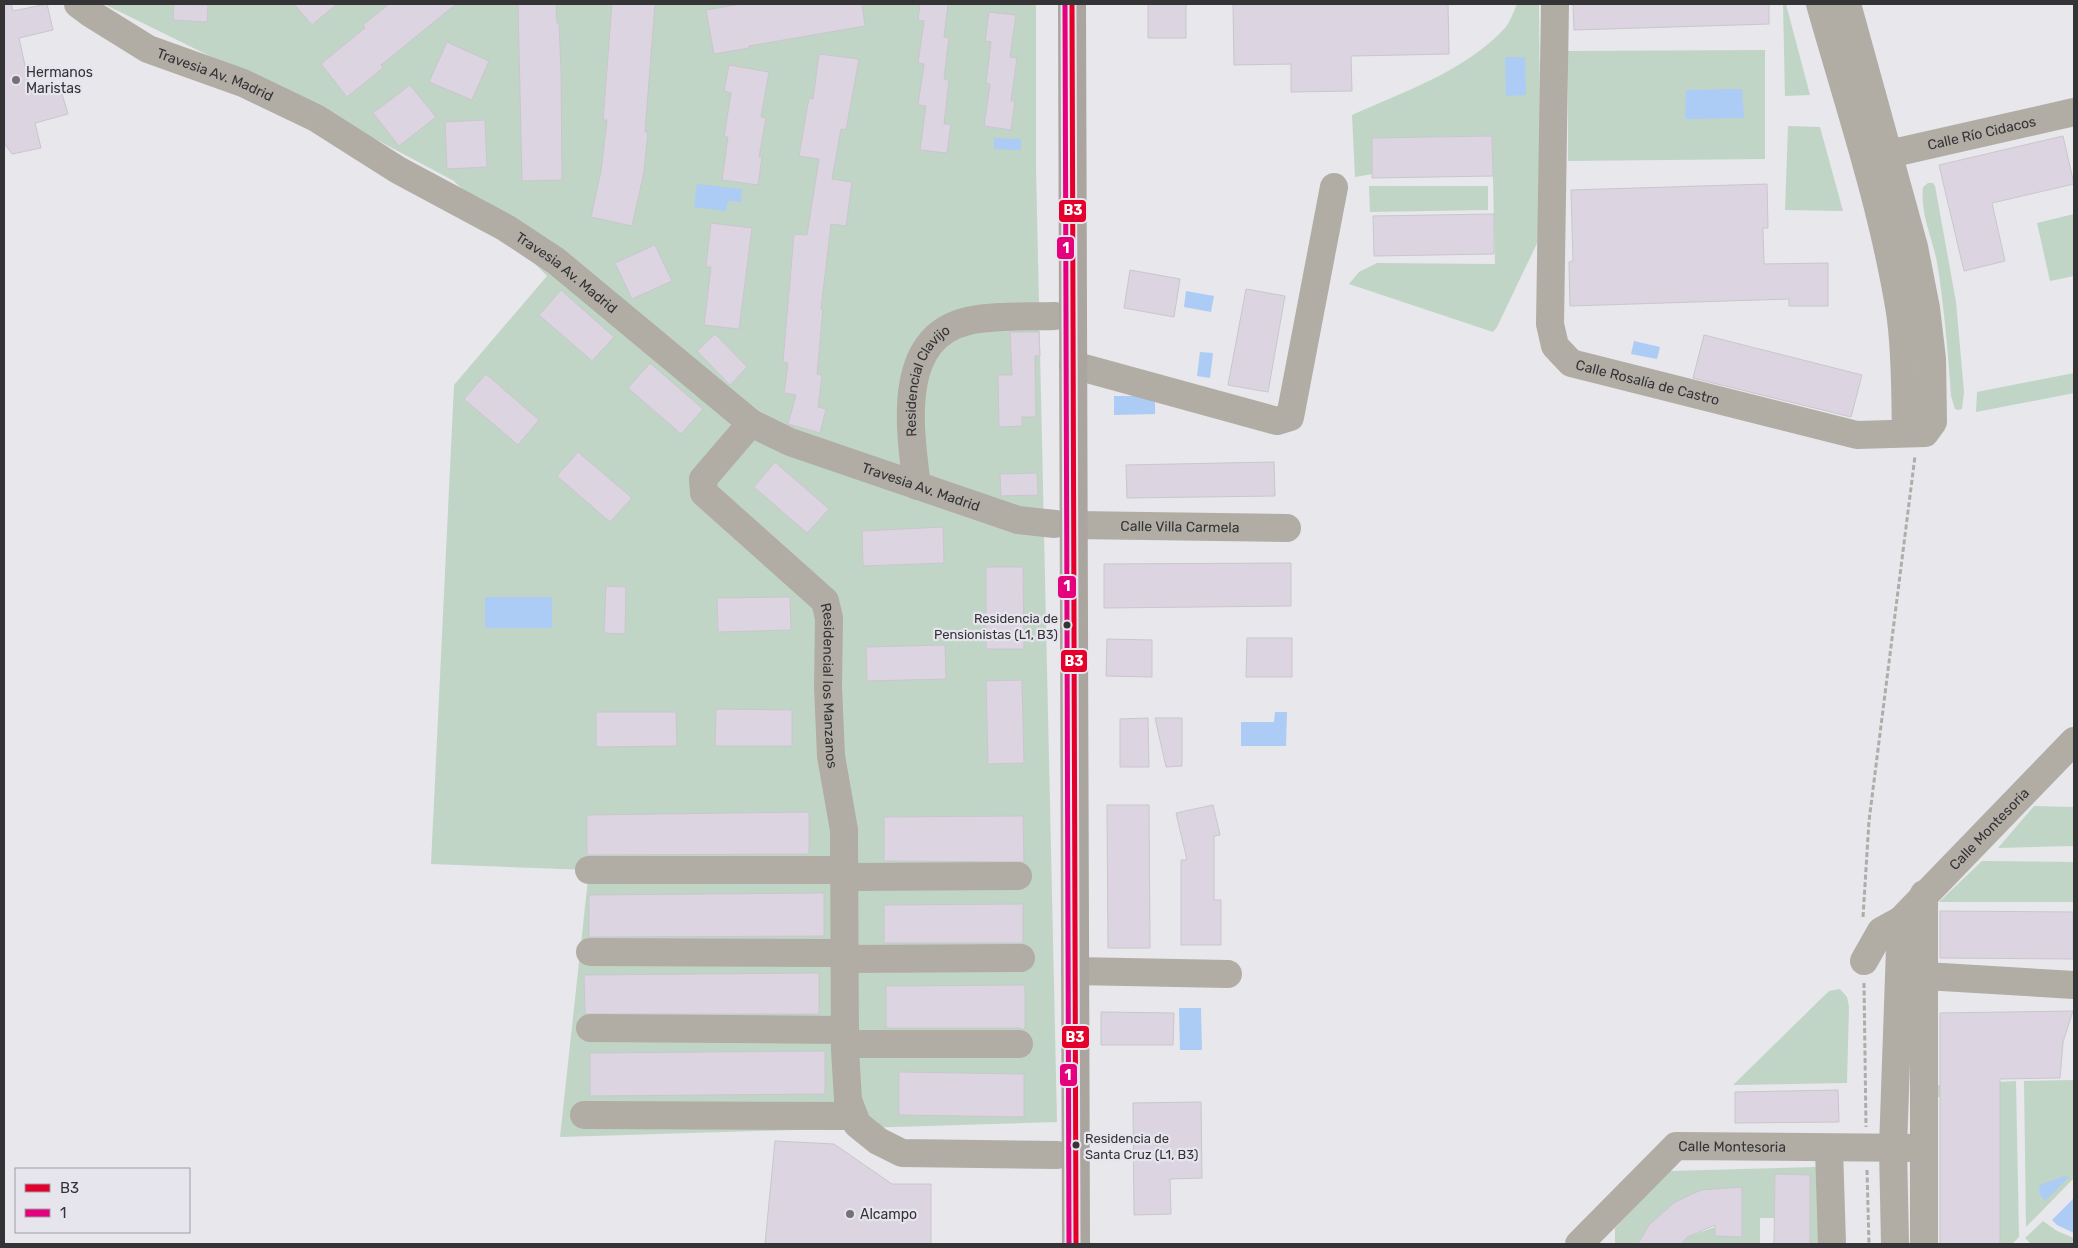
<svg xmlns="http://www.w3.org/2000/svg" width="2078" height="1248" viewBox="0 0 2078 1248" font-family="Rubik,sans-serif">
  <rect width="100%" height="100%" fill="#e7e7ec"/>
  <path fill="#c0d5c6" d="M104 4H1036V168L1057 1122 560 1137 589 870 431 864 454 385 547 276 454 181 330 115Z
    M1517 4H1539L1541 235 1497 327 1493 332 1349 284 1359 272 1377 263 1495 264 1492 136 1372 138V174L1355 177 1352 115C1405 91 1464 72 1505 28 1510 22 1514 11 1517 4Z
    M1783 4H1786L1810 95 1785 96Z
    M1765 50V159L1568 161V51Z
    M1788 126 1820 127 1843 211 1785 210Z
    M1928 183H1933L1935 186 1956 302 1964 392 1962 409 1958 410 1955 409 1951 396C1948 351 1944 306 1937 262 1932 236 1920 214 1923 187Z
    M1369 186H1488V210L1370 212Z
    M2074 214V276L2050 281 2037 223Z
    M2074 373V393L1976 412 1977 392Z
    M2034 806 2074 807V846L1998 848Z
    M1982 861 2074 862V902H1939Z
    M1840 989 1847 997 1849 1007 1847 1083 1733 1085 1829 991Z
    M2074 1080V1178L2026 1227 2024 1081Z
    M2016 1081 2019 1237 2012 1244H2000V1096L1938 1097V1085Z
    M1816 1167 1828 1244H1810V1175H1775L1774 1218H1760V1244H1681L1687 1237 1715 1227V1236H1742V1187L1675 1202 1649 1225 1638 1244H1615V1228L1669 1171Z
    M2043 1221 2057 1231 2074 1238V1244H2031L2025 1238Z"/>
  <path fill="#acccf5" d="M1525 57 1526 95 1506 96 1505 57Z
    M1742 89 1744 118 1685 119 1686 90Z
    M994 138 1021 139V150L994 149Z
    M697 184 742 189 741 202 728 201 726 211 694 207Z
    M1186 291 1214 296 1211 312 1184 307Z
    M1634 341 1660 347 1657 359 1631 354Z
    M1200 352 1213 353 1210 378 1197 376Z
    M1114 396H1155V414L1114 415Z
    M485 597H552V628H485Z
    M1275 712H1287L1286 746H1241V722H1274Z
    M1179 1008H1201L1202 1050H1180Z
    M2064 1176 2069 1177 2045 1201 2039 1193 2040 1185Z
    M2074 1198V1233L2057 1225 2052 1220Z"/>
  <path fill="#ddd4e2" stroke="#c8c7cb" d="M4 4H11L13 11 47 4 53 30 19 38 31 93 60 87 68 114 35 123 41 148 12 154 4 143Z
    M174 4 208 5 207 22 173 20Z
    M294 4H337L312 25Z
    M389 4H456L381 65 383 68 347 97 321 64 365 28 363 25Z
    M518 4H556L557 23H559L561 70 562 180 522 181Z
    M612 4H655L645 132H648L644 172 632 226 591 217 601 171 607 120H603Z
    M741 4H862L865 26 749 46V48L714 54 706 10Z
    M920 4H948L944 37 949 38 944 79 949 80 944 124H951L947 153 920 150 926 106 918 105 924 64 918 63 924 21 918 20Z
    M1148 4H1186V38H1148Z
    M1233 4H1448L1449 54 1351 56 1352 91 1291 92V64L1234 65Z
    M1573 4H1769V24L1574 30Z
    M989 12 1016 15 1010 57 1017 58 1011 101H1015L1011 130 984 126 990 84 986 83 991 42 985 41Z
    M447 42 489 61 472 100 429 82Z
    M819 54 859 59 846 130 841 129 832 179 852 182 846 226 831 224 821 309H823L817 374 822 375 818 407 826 409 820 433 788 424 796 395 784 393 788 363 783 362 794 234 807 235 819 159 799 156 809 98 813 99Z
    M729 65 769 72 761 117 766 118 759 157H762L758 185 722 180 728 137H724L731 93 724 91Z
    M410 85 436 117 399 146 373 113Z
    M485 120 487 167 447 169 445 122Z
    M1492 136 1493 176 1372 178V138Z
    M2063 136 2074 184 1992 203 2005 261 1964 271 1939 165Z
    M1767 184 1768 228H1763L1764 264 1828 263V306H1789V299L1570 306 1569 262 1573 261 1571 190Z
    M1494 214V254L1374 256 1373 216Z
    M711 223 752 228 739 329 704 325 711 267H706Z
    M655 245 672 281 632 299 615 263Z
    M1130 270 1180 279 1174 317 1124 308Z
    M1246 289 1285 296 1268 392 1228 385Z
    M561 290 614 337 592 361 539 315Z
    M1010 332H1039L1040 356H1035L1036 417H1022V426L999 427 998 375H1012Z
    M715 334 747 367 730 385 697 351Z
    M1704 335 1862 375 1851 417 1693 378Z
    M650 363 703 409 681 434 628 388Z
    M486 374 539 420 518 445 464 399Z
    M578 452 632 498 610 522 557 476Z
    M775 462 829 509 807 533 754 487Z
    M1274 462 1275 496 1127 498 1126 465Z
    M1037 473 1038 495 1001 496 1000 474Z
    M943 527 944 563 863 566 862 531Z
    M1291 563V606L1104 608V564Z
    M986 567H1023L1024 649H986Z
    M606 586 626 587 625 634 604 633Z
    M790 597 791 630 718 632 717 598Z
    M1247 638H1292V677H1246Z
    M1107 639 1152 640V677L1106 676Z
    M945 645 946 679 867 681 866 647Z
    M1022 680 1024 763 988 764 986 681Z
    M716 709 792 710V746H715Z
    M596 712H676L677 746 596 747Z
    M1148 718 1149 767H1120V719Z
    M1155 718H1182V766L1166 767Z
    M1107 805H1149L1150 948H1108Z
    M1213 805 1220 835 1214 836V900H1221V945H1181V860H1187L1176 813Z
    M809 812V854L587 855V815Z
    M1023 816 1024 862 884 861V817Z
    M824 893V936L589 937V895Z
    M1023 904V943H884V905Z
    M1940 911 2073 912V959L1940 958Z
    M819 973V1014H585L584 975Z
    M1025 985V1030L1019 1028H886V986Z
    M2073 1011 2063 1042 2060 1078 2000 1079V1244H1940V1013Z
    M1101 1012 1174 1013 1173 1045H1101Z
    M825 1051V1094L590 1096V1053Z
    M899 1072 1024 1074V1117L899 1115Z
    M1838 1090 1839 1122 1735 1123V1092Z
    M1201 1102 1202 1178 1170 1179 1171 1214 1134 1215 1133 1103Z
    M775 1141 834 1144 892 1184H931V1244H765Z
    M1775 1174 1810 1175V1244H1774Z
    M1742 1187V1237L1715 1236V1225L1687 1237 1681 1244H1638L1649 1225 1675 1202 1701 1190Z"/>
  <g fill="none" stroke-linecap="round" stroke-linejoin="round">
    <path stroke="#b0aca8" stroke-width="3" stroke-dasharray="5 2.5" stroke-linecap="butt" d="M1863 917 1869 821 1915 456
      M1864 983 1866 1127
      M1867 1170 1869 1244"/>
    <g stroke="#b1aca4" stroke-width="28">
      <path id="s1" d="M78 4 90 13 148 49 243 83 316 118 398 170 506 228 556 261 751 423 790 442 1018 520 1055 524"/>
      <path id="s2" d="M1555 4 1550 324 1555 346 1571 363 1857 435 1925 433 1933 422 1932 359 1926 308 1914 247 1847 4"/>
      <path d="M1820 4C1849 106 1883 207 1900 312 1906 352 1905 393 1906 433"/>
      <path id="s3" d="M1889 154 2074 112"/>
      <path d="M1073 365 1277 421 1290 417 1334 187"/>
      <path id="s4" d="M751 423 703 479 704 493 825 601 829 618 828 687 831 756 844 830 845 1050 848 1100 857 1124 878 1141 902 1153 1057 1155"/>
      <path id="s5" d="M917 486C910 431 895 338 968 321 995 315 1027 317 1055 316"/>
      <path id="s6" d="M1074 525 1287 528"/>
      <path d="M589 870H844"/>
      <path d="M844 877 1018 876"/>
      <path d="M590 952 844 953"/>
      <path d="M844 959 1021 958"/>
      <path id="s7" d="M1864 961 1881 931 1901 920 2074 741"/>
      <path d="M1075 971 1228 974"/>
      <path d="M1925 976 2074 985"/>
      <path d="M590 1028 845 1030"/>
      <path d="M845 1044H1019"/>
      <path d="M584 1115 854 1116"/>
      <path d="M1829 1148 1832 1244"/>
      <path id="s8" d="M1579 1244 1676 1146 1922 1148"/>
      <path d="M1895 1244 1893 1148 1901 920"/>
      <path d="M1924 1244V894"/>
    </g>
    <path stroke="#aaa59e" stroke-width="28" d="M1072 4 1076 1244"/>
    <defs>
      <path id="bus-1" d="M1072 4 1076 1244"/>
      <path id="bus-2" d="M1065 4 1069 1244"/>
    </defs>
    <use href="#bus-1" stroke="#e6e5ee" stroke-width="9"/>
    <use href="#bus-2" stroke="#e6e5ee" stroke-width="9"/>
    <use href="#bus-1" stroke="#e4002b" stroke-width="5"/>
    <use href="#bus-2" stroke="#e5007d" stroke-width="5"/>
  </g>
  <g fill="#737376" stroke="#e6e5ee" stroke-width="2">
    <circle cx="16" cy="80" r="5"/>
    <circle cx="850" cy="1214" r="5"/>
  </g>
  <g fill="#343437" stroke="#e6e5ee" stroke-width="2">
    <circle cx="1067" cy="625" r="4.5"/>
    <circle cx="1076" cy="1145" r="4.5"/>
  </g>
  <g text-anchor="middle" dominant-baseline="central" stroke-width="4.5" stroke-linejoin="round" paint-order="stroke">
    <g font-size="13" fill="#343437" stroke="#e6e5ee" text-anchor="end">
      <text x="1058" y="618">Residencia de<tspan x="1058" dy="16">Pensionistas (L1, B3)</tspan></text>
      <text x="1085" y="1138" text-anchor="start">Residencia de<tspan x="1085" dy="16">Santa Cruz (L1, B3)</tspan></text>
    </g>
    <g font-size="14" fill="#343437" stroke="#e6e5ee" text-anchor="start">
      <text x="26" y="72">Hermanos<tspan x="26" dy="16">Maristas</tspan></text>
      <text x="860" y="1214">Alcampo</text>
    </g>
    <g font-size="14" fill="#343437" stroke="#e6e5ee">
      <text stroke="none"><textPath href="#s1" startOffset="155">Travesia Av. Madrid</textPath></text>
      <text stroke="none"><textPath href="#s3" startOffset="95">Calle Río Cidacos</textPath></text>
      <text stroke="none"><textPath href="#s1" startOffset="560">Travesia Av. Madrid</textPath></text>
      <text stroke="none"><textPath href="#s2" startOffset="445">Calle Rosalía de Castro</textPath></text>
      <text stroke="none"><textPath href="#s5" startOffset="110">Residencial Clavijo</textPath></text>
      <text stroke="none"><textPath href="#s1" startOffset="980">Travesia Av. Madrid</textPath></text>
      <text stroke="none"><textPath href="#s6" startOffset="106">Calle Villa Carmela</textPath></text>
      <text stroke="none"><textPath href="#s4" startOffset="335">Residencial los Manzanos</textPath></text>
      <text stroke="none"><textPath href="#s7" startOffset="184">Calle Montesoria</textPath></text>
      <text stroke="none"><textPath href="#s8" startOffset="194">Calle Montesoria</textPath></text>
    </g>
  </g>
  <g stroke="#e6e5ee" stroke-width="2">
    <rect x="1058" y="199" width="29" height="24" rx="5" fill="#e4002b"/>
    <rect x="1056" y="236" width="19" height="24" rx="5" fill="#e5007d"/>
    <rect x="1057" y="575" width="20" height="24" rx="5" fill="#e5007d"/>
    <rect x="1060" y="649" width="28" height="24" rx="5" fill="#e4002b"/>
    <rect x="1061" y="1025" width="29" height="24" rx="5" fill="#e4002b"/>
    <rect x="1059" y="1063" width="19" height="24" rx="5" fill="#e5007d"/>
  </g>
  <g font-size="14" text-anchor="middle" font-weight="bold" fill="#fff">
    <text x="1073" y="215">B3</text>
    <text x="1066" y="253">1</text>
    <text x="1067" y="591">1</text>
    <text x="1074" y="666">B3</text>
    <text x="1075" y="1042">B3</text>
    <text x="1068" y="1080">1</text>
  </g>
  <rect width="2078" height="1248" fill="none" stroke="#343437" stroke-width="10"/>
  <rect x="15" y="1168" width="175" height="65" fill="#e6e5ee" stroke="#9f9ea5"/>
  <rect x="25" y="1184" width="25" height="8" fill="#e4002b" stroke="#9f9ea5"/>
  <text x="60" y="1193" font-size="15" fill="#343437">B3</text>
  <rect x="25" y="1209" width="25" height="8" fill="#e5007d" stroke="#9f9ea5"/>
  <text x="60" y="1218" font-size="15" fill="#343437">1</text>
</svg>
